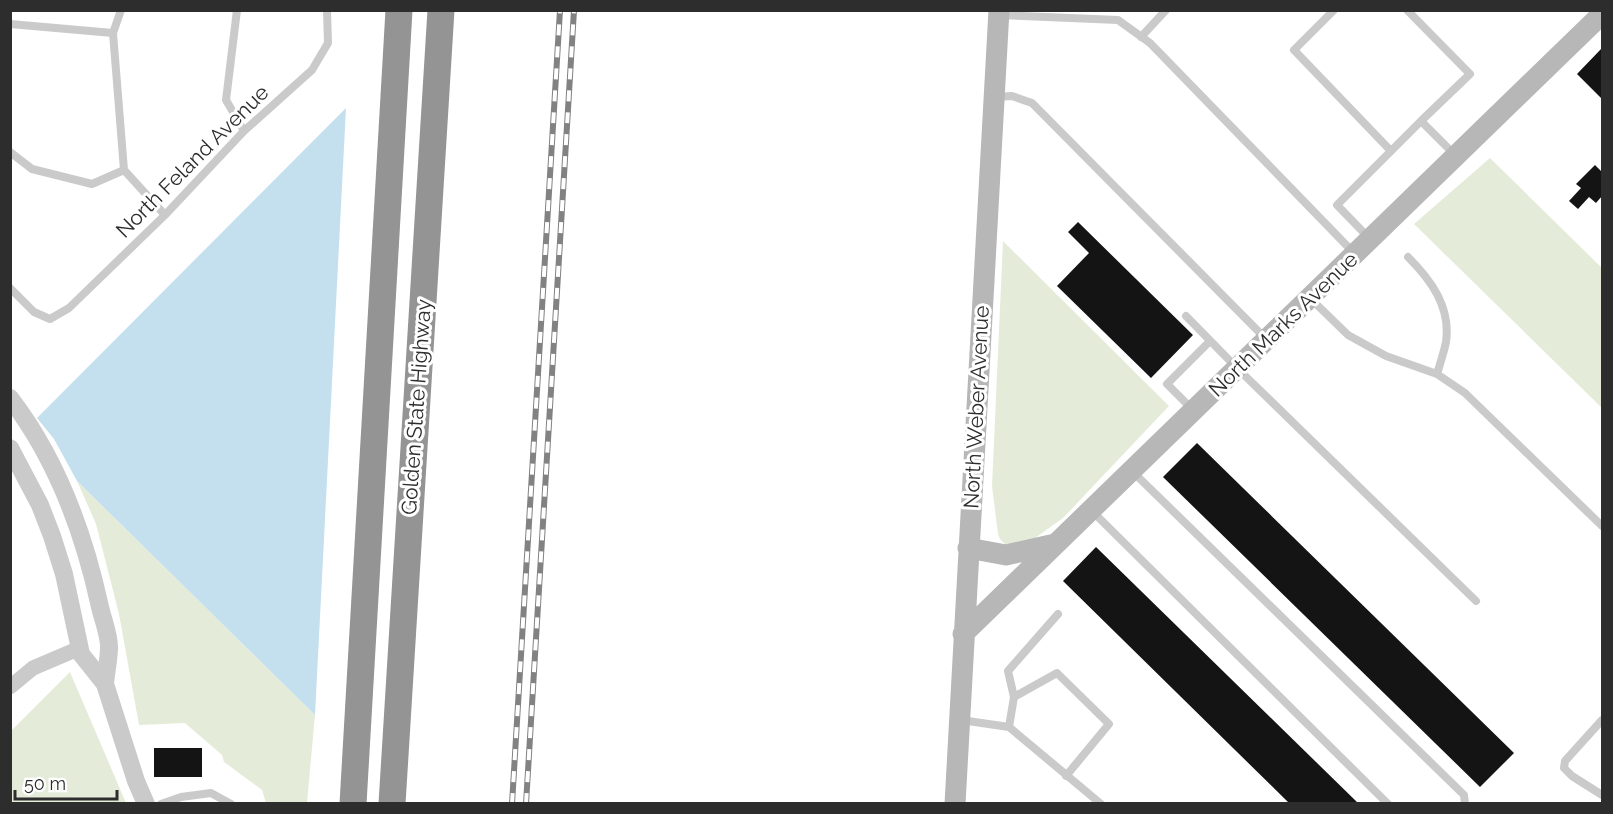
<svg xmlns="http://www.w3.org/2000/svg" width="1613" height="814" viewBox="0 0 1613 814" font-family="Raleway,sans-serif">
  <rect width="100%" height="100%" fill="#fff"/>
  <path fill="#e4ecd9" d="M1490 158 1602 268V408L1414 224Z
    M1003 241 1169 406 1063 518 1028 543 1007 546 1000 539 998 534 992 486Z
    M77 481 315 715 307 803H266L262 790 224 762 222 755 185 723 139 725 119 614 96 524Z
    M70 672 126 803H11V731Z"/>
  <path fill="#c4e0ee" d="M346 108 315 715 77 481 54 439 37 418Z"/>
  <path fill="#141414" d="M1602 48V99L1577 74Z
    M1595 165 1602 172V196L1596 203 1589 197 1578 209 1569 201 1581 188 1576 184Z
    M1078 222 1193 335 1151 378 1057 286 1089 253 1068 232Z
    M1197 443 1514 753 1480 787 1163 477Z
    M1096 547 1359 804H1290L1063 581Z
    M154 748H202V777H154Z"/>
  <g fill="none" stroke-linecap="round" stroke-linejoin="round">
    <path stroke="#cacaca" stroke-width="8" d="M121 10 113 33 124 170 165 215
      M237 10 226 100 244 131
      M1334 10 1294 50 1391 151
      M1407 10 1470 74 1421 121
      M1000 15 1118 20 1150 43 1354 253
      M10 24 113 33
      M1141 37 1166 10
      M996 97 1012 96 1032 103 1266 339
      M10 152 32 169 92 184 124 170
      M1369 238 1337 205 1421 121 1455 155
      M1408 257C1431 280 1451 307 1446 342 1444 352 1440 364 1437 374
      M10 288 34 312 50 319 69 308 165 215 244 131 312 70 328 43 327 10
      M1311 299 1348 335 1386 356 1437 374 1465 393 1602 526
      M1186 316 1237 368 1476 601
      M1193 410 1167 384 1210 341
      M1133 472 1464 795 1465 804
      M1093 512 1388 804
      M1014 697 1057 673 1109 724 1066 776
      M961 720 1009 727 1101 804
      M1602 720 1565 761 1564 768 1572 776 1602 795
      M1009 727 1014 697 1008 671 1058 614
      M161 804 181 797 211 793 231 804"/>
    <path stroke="#cacaca" stroke-width="15" d="M10 687 33 668 80 648"/>
    <path stroke="#cacaca" stroke-width="18" d="M10 398C57 459 84 533 100 607 103 620 109 634 109 647 109 659 106 672 105 684
      M10 448 40 505 52 536 64 574 81 654 105 684 136 781 146 804"/>
    <path stroke="#b7b7b7" stroke-width="21" d="M968 548 1006 555 1055 544
      M963 634 1602 14
      M955 804 999 10"/>
    <path stroke="#949494" stroke-width="27" d="M353 804 399 10
      M392 804 441 10"/>
    <defs>
      <path id="rail" d="M512 804 560 10
        M526 804 574 10"/>
    </defs>
    <use href="#rail" stroke="#828282" stroke-width="6"/>
    <use href="#rail" stroke="#fff" stroke-width="4" stroke-dasharray="11" stroke-linecap="butt"/>
  </g>
  <g text-anchor="middle" dominant-baseline="central" stroke-width="6" stroke-linejoin="round" paint-order="stroke">
    <g font-size="21" fill="#2d2d2d" stroke="#fff">
      <text transform="translate(192 161) rotate(-45)">North Feland Avenue</text>
      <text transform="translate(1283 324) rotate(-44)">North Marks Avenue</text>
      <text transform="translate(416 407) rotate(-86)">Golden State Highway</text>
      <text transform="translate(976 407) rotate(-87)">North Weber Avenue</text>
    </g>
  </g>
  <rect width="1613" height="814" fill="none" stroke="#2d2d2d" stroke-width="24"/>
  <path d="M15 790v9h102v-9" fill="none" stroke="#2d2d2d" stroke-width="3"/>
  <text x="24" y="790" font-size="18" fill="#2d2d2d" stroke="#ffffff" stroke-width="4.5" paint-order="stroke">50 m</text>
</svg>
